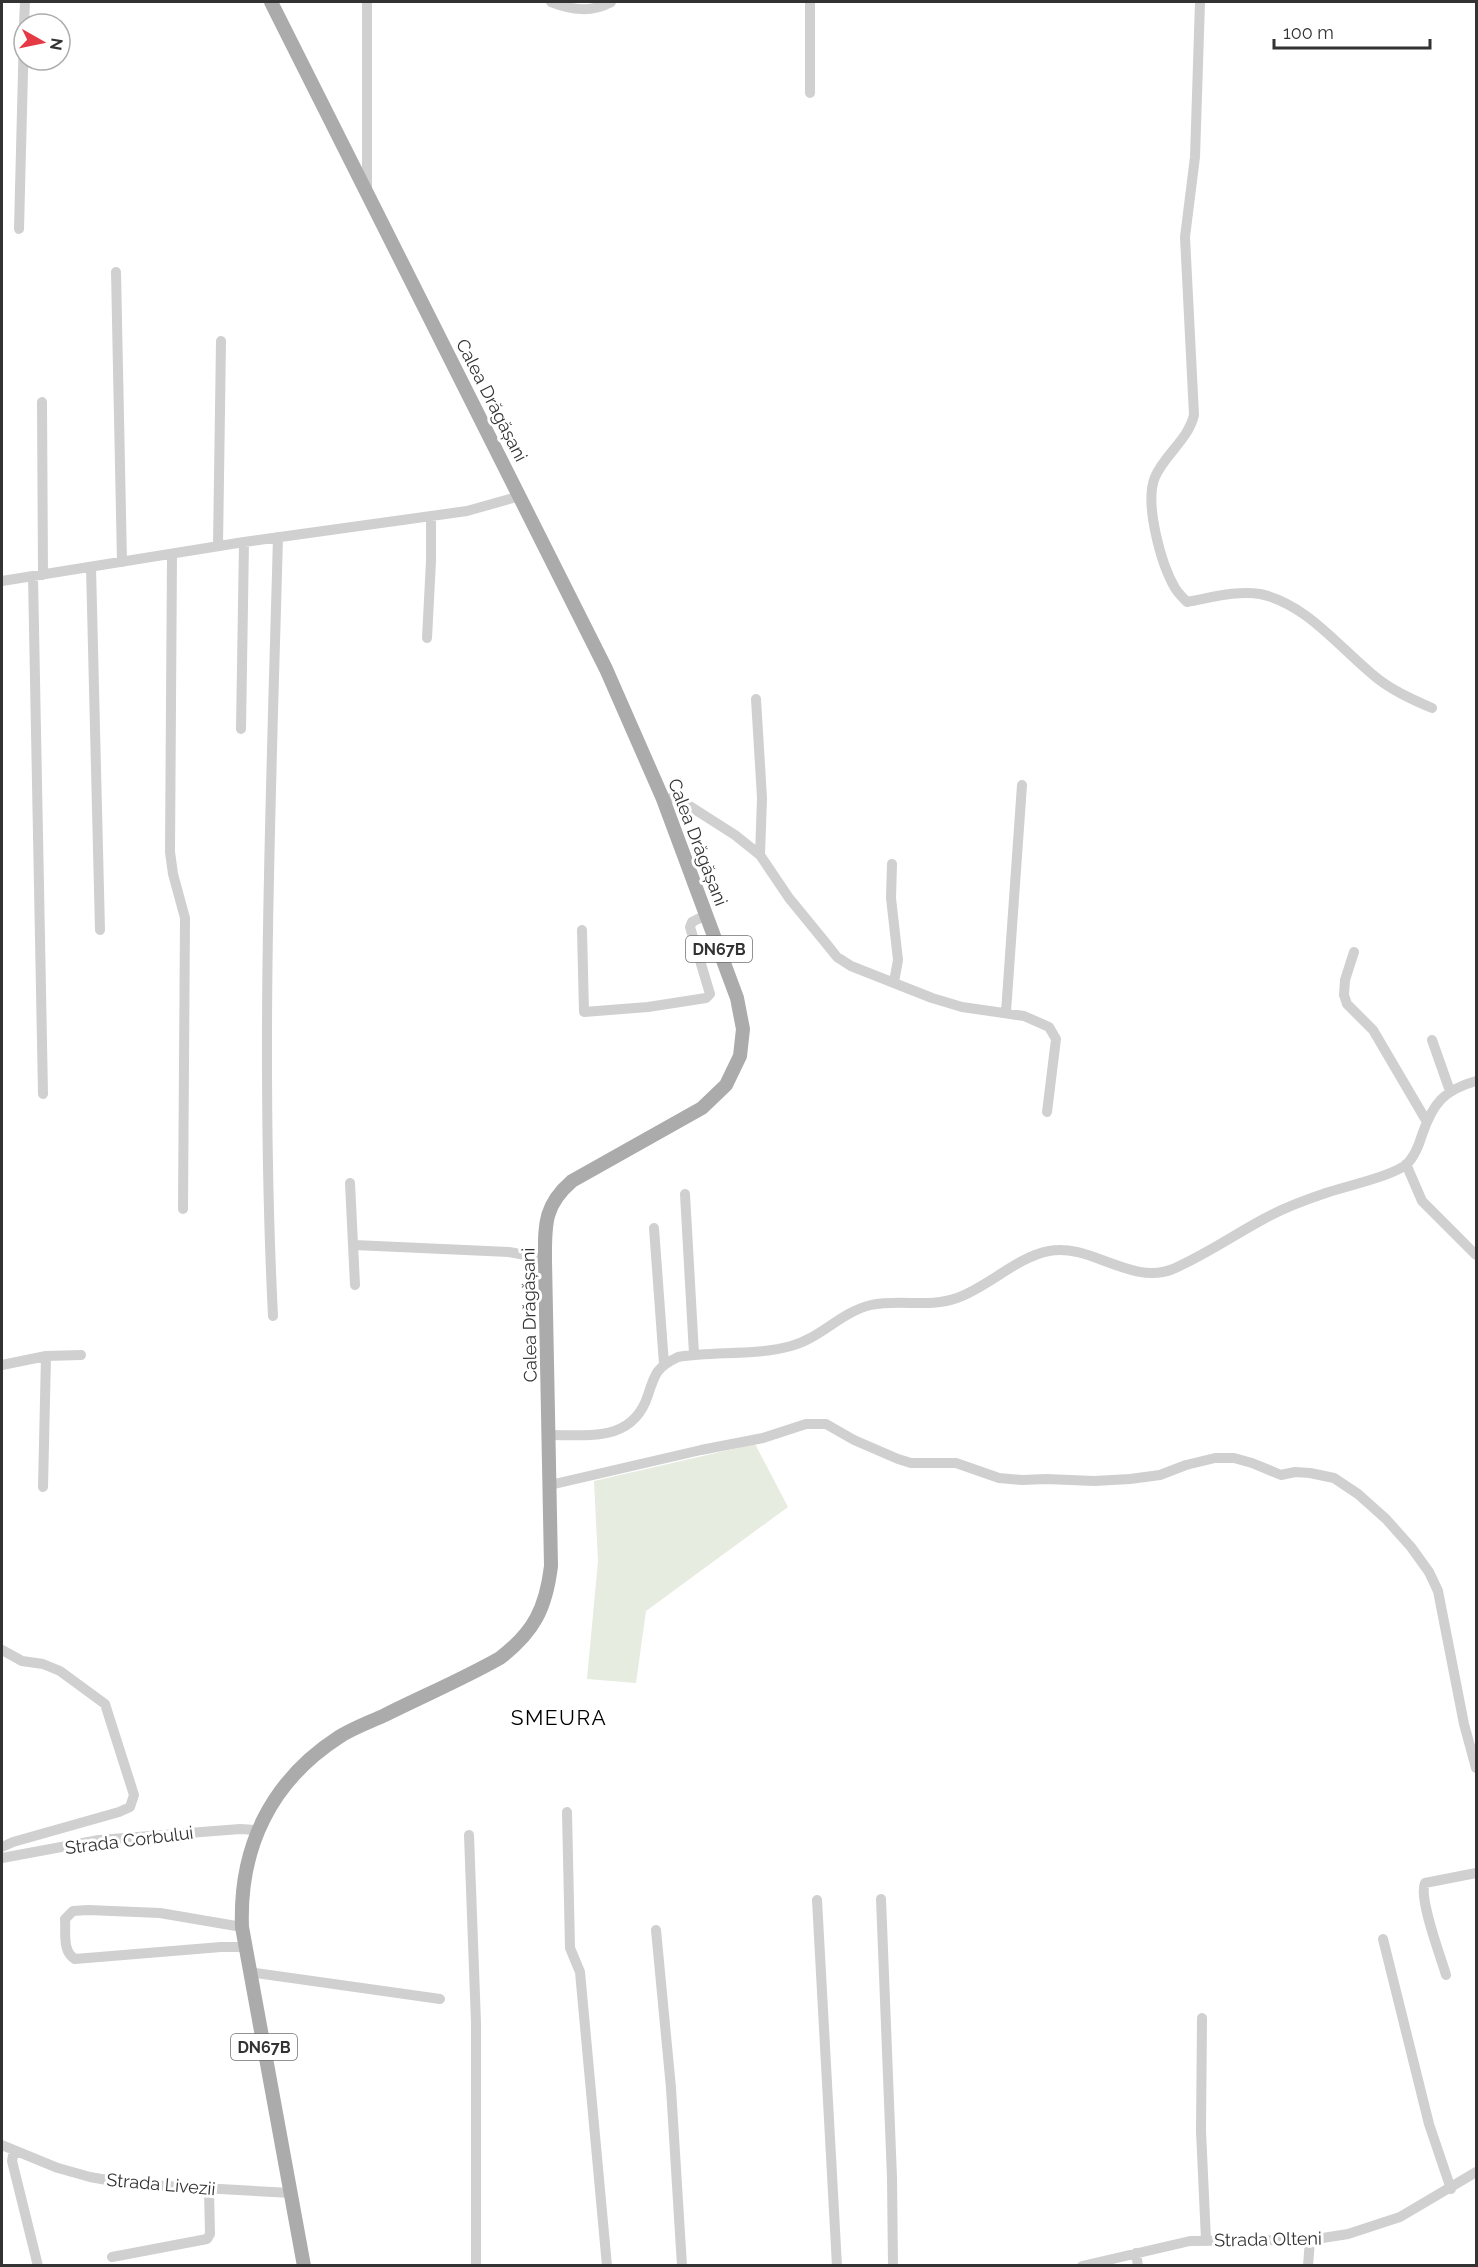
<svg xmlns="http://www.w3.org/2000/svg" width="1478" height="2267" viewBox="0 0 1478 2267" font-family="Raleway,sans-serif">
  <rect width="100%" height="100%" fill="#fff"/>
  <path fill="#e6ecdf" d="M755 1444 788 1507 646 1611 636 1683 587 1679 598 1561 594 1481Z"/>
  <g fill="none" stroke-linecap="round" stroke-linejoin="round">
    <path stroke="#d0d0d0" stroke-width="10" d="M367 2V190
      M551 2C572 10 591 13 611 2
      M1200 2 1195 157 1185 237 1194 415C1188 440 1165 454 1155 477 1144 503 1161 564 1175 588 1178 593 1183 598 1187 602 1210 598 1237 590 1260 594 1305 603 1338 646 1372 674 1389 689 1411 699 1432 708
      M24 24 25 2
      M810 93V2
      M19 229 24 32
      M116 272 122 562
      M42 402 43 575
      M218 546 221 341
      M172 554 170 852 173 874 185 918 183 1209
      M91 567 100 930
      M33 576 43 1094
      M2 581 244 542 467 511 520 496
      M427 638 431 561V516
      M756 699 762 798 760 855
      M241 729 244 542
      M663 799 677 798 735 835 760 855 789 898 825 942 837 957 851 966 932 998 962 1007 1024 1016 1049 1027 1056 1039 1047 1112
      M892 864 891 898 898 960 894 982
      M582 930 584 1012 648 1007 706 998 710 994 690 927 692 922 706 915
      M1354 952 1345 980 1344 995 1347 1004 1373 1030 1427 1122
      M1006 1012 1022 785
      M1432 1040 1450 1091
      M1406 1164 1422 1201 1476 1255
      M350 1183 355 1285
      M685 1194 694 1354
      M654 1228 664 1364
      M354 1245 509 1252 531 1256 545 1261
      M273 1316C260 1057 271 796 278 537
      M2 1365 46 1356 81 1355
      M550 1435C590 1435 633 1442 648 1395 655 1373 657 1367 678 1357 715 1351 754 1356 791 1346 821 1338 841 1312 871 1305 899 1299 930 1308 957 1298 988 1287 1017 1257 1049 1251 1091 1243 1131 1286 1173 1269 1203 1256 1231 1237 1260 1221 1279 1210 1302 1201 1323 1194 1342 1187 1395 1176 1408 1163 1415 1155 1419 1145 1422 1135 1433 1103 1444 1090 1476 1081
      M550 1485 701 1450 763 1438 806 1424H826L854 1440 898 1459 911 1463H956L999 1478 1022 1480 1046 1479 1094 1481 1130 1479 1160 1475 1186 1465 1215 1458H1234L1252 1463 1281 1475 1295 1472 1310 1473 1334 1478 1358 1494 1386 1519 1411 1547 1429 1572 1438 1591 1464 1724 1476 1768
      M43 1487 46 1356
      M2 1650 22 1661 43 1664 60 1671 105 1704 134 1795 130 1807 119 1812 13 1842 2 1847
      M567 1812 570 1948 580 1972 607 2266
      M469 1835 476 2023V2266
      M2 1858 99 1840 240 1829 257 1830
      M881 1899 892 2178 893 2266
      M817 1900 837 2266
      M242 1927 160 1913 88 1910 73 1911 65 1919C66 1932 62 1952 75 1959L221 1947H245
      M656 1930 671 2088 682 2266
      M1383 1939 1429 2124 1451 2189
      M249 1972 440 1999
      M1446 1975C1441 1957 1418 1898 1425 1883L1476 1873
      M1202 2018 1201 2131 1206 2240
      M2 2145 58 2168 90 2177 130 2184 291 2193
      M14 2150 12 2161 38 2266
      M1136 2253 1138 2266
      M112 2257 207 2239 210 2234 209 2189
      M1082 2266 1190 2241 1310 2240 1348 2234 1400 2217 1476 2172
      M1308 2266 1310 2240"/>
    <path stroke="#ababab" stroke-width="14" d="M271 2 606 669 663 799 737 998 743 1029 740 1056 726 1085 702 1108 572 1181C543 1206 545 1226 545 1261L551 1566C546 1608 534 1632 500 1658 463 1679 423 1696 385 1715 370 1722 353 1728 339 1737 271 1781 239 1847 242 1927L304 2266"/>
  </g>
  <g text-anchor="middle" dominant-baseline="central" stroke-width="6" stroke-linejoin="round" paint-order="stroke">
    <g fill="#fff" stroke="#707070" stroke-width="1.5">
      <rect x="686" y="936" width="66" height="26" rx="4.5"/>
      <rect x="231" y="2034" width="66" height="26" rx="4.5"/>
    </g>
    <g font-size="16" font-weight="bold" fill="#333">
      <text x="719" y="949">DN67B</text>
      <text x="264" y="2047">DN67B</text>
    </g>
    <g font-size="18" fill="#333" stroke="#fff">
      <text transform="translate(492 400) rotate(63)">Calea Drăgășani</text>
      <text transform="translate(698 842) rotate(69)">Calea Drăgășani</text>
      <text transform="translate(529 1315) rotate(-91)">Calea Drăgășani</text>
      <text transform="translate(129 1840) rotate(-7)">Strada Corbului</text>
      <text transform="translate(161 2184) rotate(5)">Strada Livezii</text>
      <text transform="translate(1268 2239) rotate(-1)">Strada Olteni</text>
    </g>
    <g font-size="21" letter-spacing="1.5" fill="#000" stroke="#fff">
      <text x="559" y="1717">SMEURA</text>
    </g>
  </g>
  <rect width="1478" height="2267" fill="none" stroke="#333333" stroke-width="6"/>
  <g transform="translate(42 42) rotate(99)"><circle r="28" fill="#ffffff" stroke="#adadad" stroke-width="1.5"/>
  <path d="M0-4.5L10 22L0 15L-10 22Z" fill="#e63946"/>
  <text y="-9" font-size="16" font-weight="bold" text-anchor="middle" fill="#333333">N</text>
  </g>
  <path d="M1274 39v9h156v-9" fill="none" stroke="#333333" stroke-width="3"/>
  <text x="1283" y="39" font-size="18" fill="#333333" stroke="#ffffff" stroke-width="4.5" paint-order="stroke">100 m</text>
</svg>
